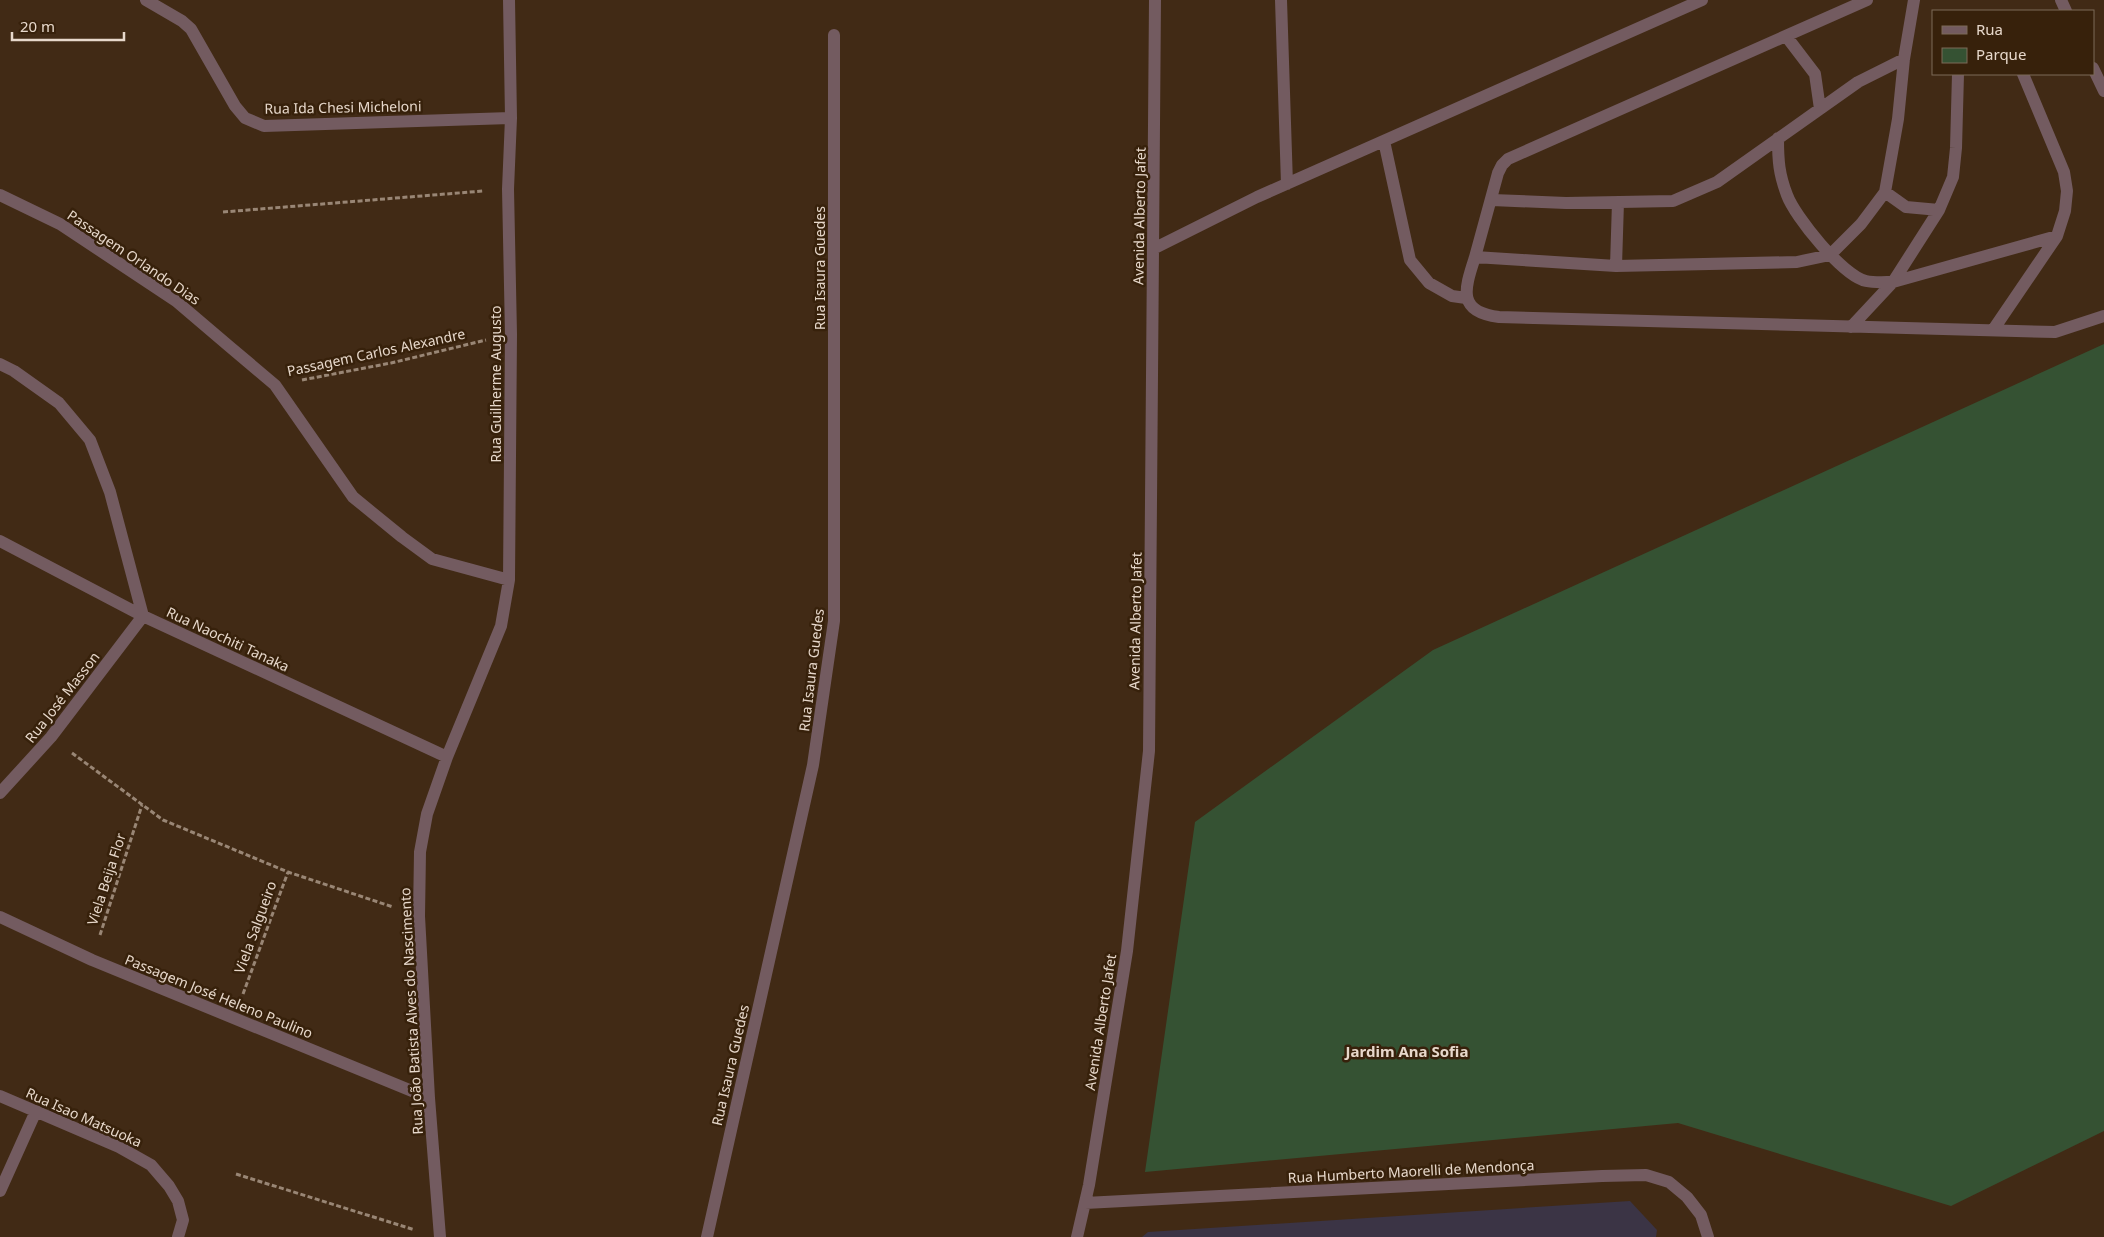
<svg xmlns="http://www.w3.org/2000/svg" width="2104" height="1237" viewBox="0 0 2104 1237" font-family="'Noto Sans',sans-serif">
  <rect width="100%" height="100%" fill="#412a15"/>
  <path fill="#3b3445" d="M1630 1201 1657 1230 1656 1237H1142L1148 1232Z"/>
  <path fill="#355233" d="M2104 344V1131L1951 1206 1678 1123 1145 1172 1195 822 1433 650Z"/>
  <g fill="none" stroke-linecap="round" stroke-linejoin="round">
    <path stroke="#998675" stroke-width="3" stroke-dasharray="5 2.5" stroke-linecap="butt" d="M223 212 483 191
      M302 380 391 363 486 340
      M72 753 163 820 288 872 393 907
      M100 935 142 805
      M243 994 288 872
      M236 1174 415 1230"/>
    <path stroke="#735b60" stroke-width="12" d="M146 0 182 21 191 29 235 106 245 118 264 126 511 118
      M1281 0 1287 184
      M1914 0 1904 59 1898 119 1885 192 1861 224 1830 255 1797 262 1616 266 1475 257C1465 288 1456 312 1499 317L2055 332 2104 316
      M2061 0 2066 11
      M1786 36 1815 74 1820 109
      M2093 68 2104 91
      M1778 138C1778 161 1779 174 1787 195 1795 217 1843 276 1866 281 1875 283 1885 282 1893 282L2057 236
      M1384 141 1410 260 1429 283 1452 296 1466 298
      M1885 192 1906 207 1939 210
      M0 195 60 224 176 301 230 347 275 385 353 497 402 537 432 559 509 580
      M1492 200 1566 203 1673 201 1717 182 1858 82 1904 59
      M1153 249 1257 197 1702 0
      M1475 257 1498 173 1502 165 1508 159 1867 0
      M1616 266 1618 202
      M1851 327 1893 282 1939 210 1953 177 1956 148 1958 74
      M1993 330 2057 236 2065 211 2067 191 2064 172 2023 74
      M0 364 14 371 59 403 90 440 110 492 143 616 51 737 0 793
      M0 541 143 616 447 757
      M0 917 92 960 429 1098
      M0 1096 119 1147 151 1165 169 1186 178 1201 183 1220 178 1237
      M0 1191 36 1111
      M1085 1203 1602 1176 1646 1175 1669 1182 1687 1197 1701 1215 1708 1237
      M440 1237 429 1098 419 916 420 852 427 814 447 757 501 626 509 580 511 334 508 189 511 118 509 0
      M707 1237 813 765 834 621V35
      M1077 1237 1089 1185 1127 951 1149 751 1155 0"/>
  </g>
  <g text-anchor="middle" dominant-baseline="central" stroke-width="5" stroke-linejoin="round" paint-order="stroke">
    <g font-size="14" fill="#e7d8cb" stroke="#37210b">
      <text transform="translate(343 107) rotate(-1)">Rua Ida Chesi Micheloni</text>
      <text transform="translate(1139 216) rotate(-89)">Avenida Alberto Jafet</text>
      <text transform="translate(134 257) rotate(34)">Passagem Orlando Dias</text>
      <text transform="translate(819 268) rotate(-90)">Rua Isaura Guedes</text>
      <text transform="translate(376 352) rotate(-12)">Passagem Carlos Alexandre</text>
      <text transform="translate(495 384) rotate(-90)">Rua Guilherme Augusto</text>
      <text transform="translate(1135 621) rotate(-89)">Avenida Alberto Jafet</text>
      <text transform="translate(228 639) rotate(25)">Rua Naochiti Tanaka</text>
      <text transform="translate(811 670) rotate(-83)">Rua Isaura Guedes</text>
      <text transform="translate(62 697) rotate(-52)">Rua José Masson</text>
      <text transform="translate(106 879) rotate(-72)">Viela Beija Flor</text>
      <text transform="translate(255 927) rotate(-70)">Viela Salgueiro</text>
      <text transform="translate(219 996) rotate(22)">Passagem José Heleno Paulino</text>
      <text transform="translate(411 1011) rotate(-93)">Rua João Batista Alves do Nascimento</text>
      <text transform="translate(1100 1022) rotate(-81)">Avenida Alberto Jafet</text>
      <text transform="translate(730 1065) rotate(-77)">Rua Isaura Guedes</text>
      <text transform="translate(84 1117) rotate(24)">Rua Isao Matsuoka</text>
      <text transform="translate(1411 1171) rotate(-3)">Rua Humberto Maorelli de Mendonça</text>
    </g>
    <g font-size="15" font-weight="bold" fill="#e7d8cb" stroke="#37210b">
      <text x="1407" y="1051">Jardim Ana Sofia</text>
    </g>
  </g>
  <rect x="1932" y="10" width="162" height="65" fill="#37210b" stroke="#7d6a58"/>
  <rect x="1942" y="26" width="25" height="8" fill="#735b60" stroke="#7d6a58"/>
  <text x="1976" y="35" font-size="15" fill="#e7d8cb">Rua</text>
  <rect x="1942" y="48" width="25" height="15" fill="#355233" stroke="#7d6a58"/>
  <text x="1976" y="60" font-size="15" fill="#e7d8cb">Parque</text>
  <path d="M12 32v8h112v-8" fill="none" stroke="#e7d8cb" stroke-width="2.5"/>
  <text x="20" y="32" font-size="15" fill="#e7d8cb" stroke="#37210b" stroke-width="4" paint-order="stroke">20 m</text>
</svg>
